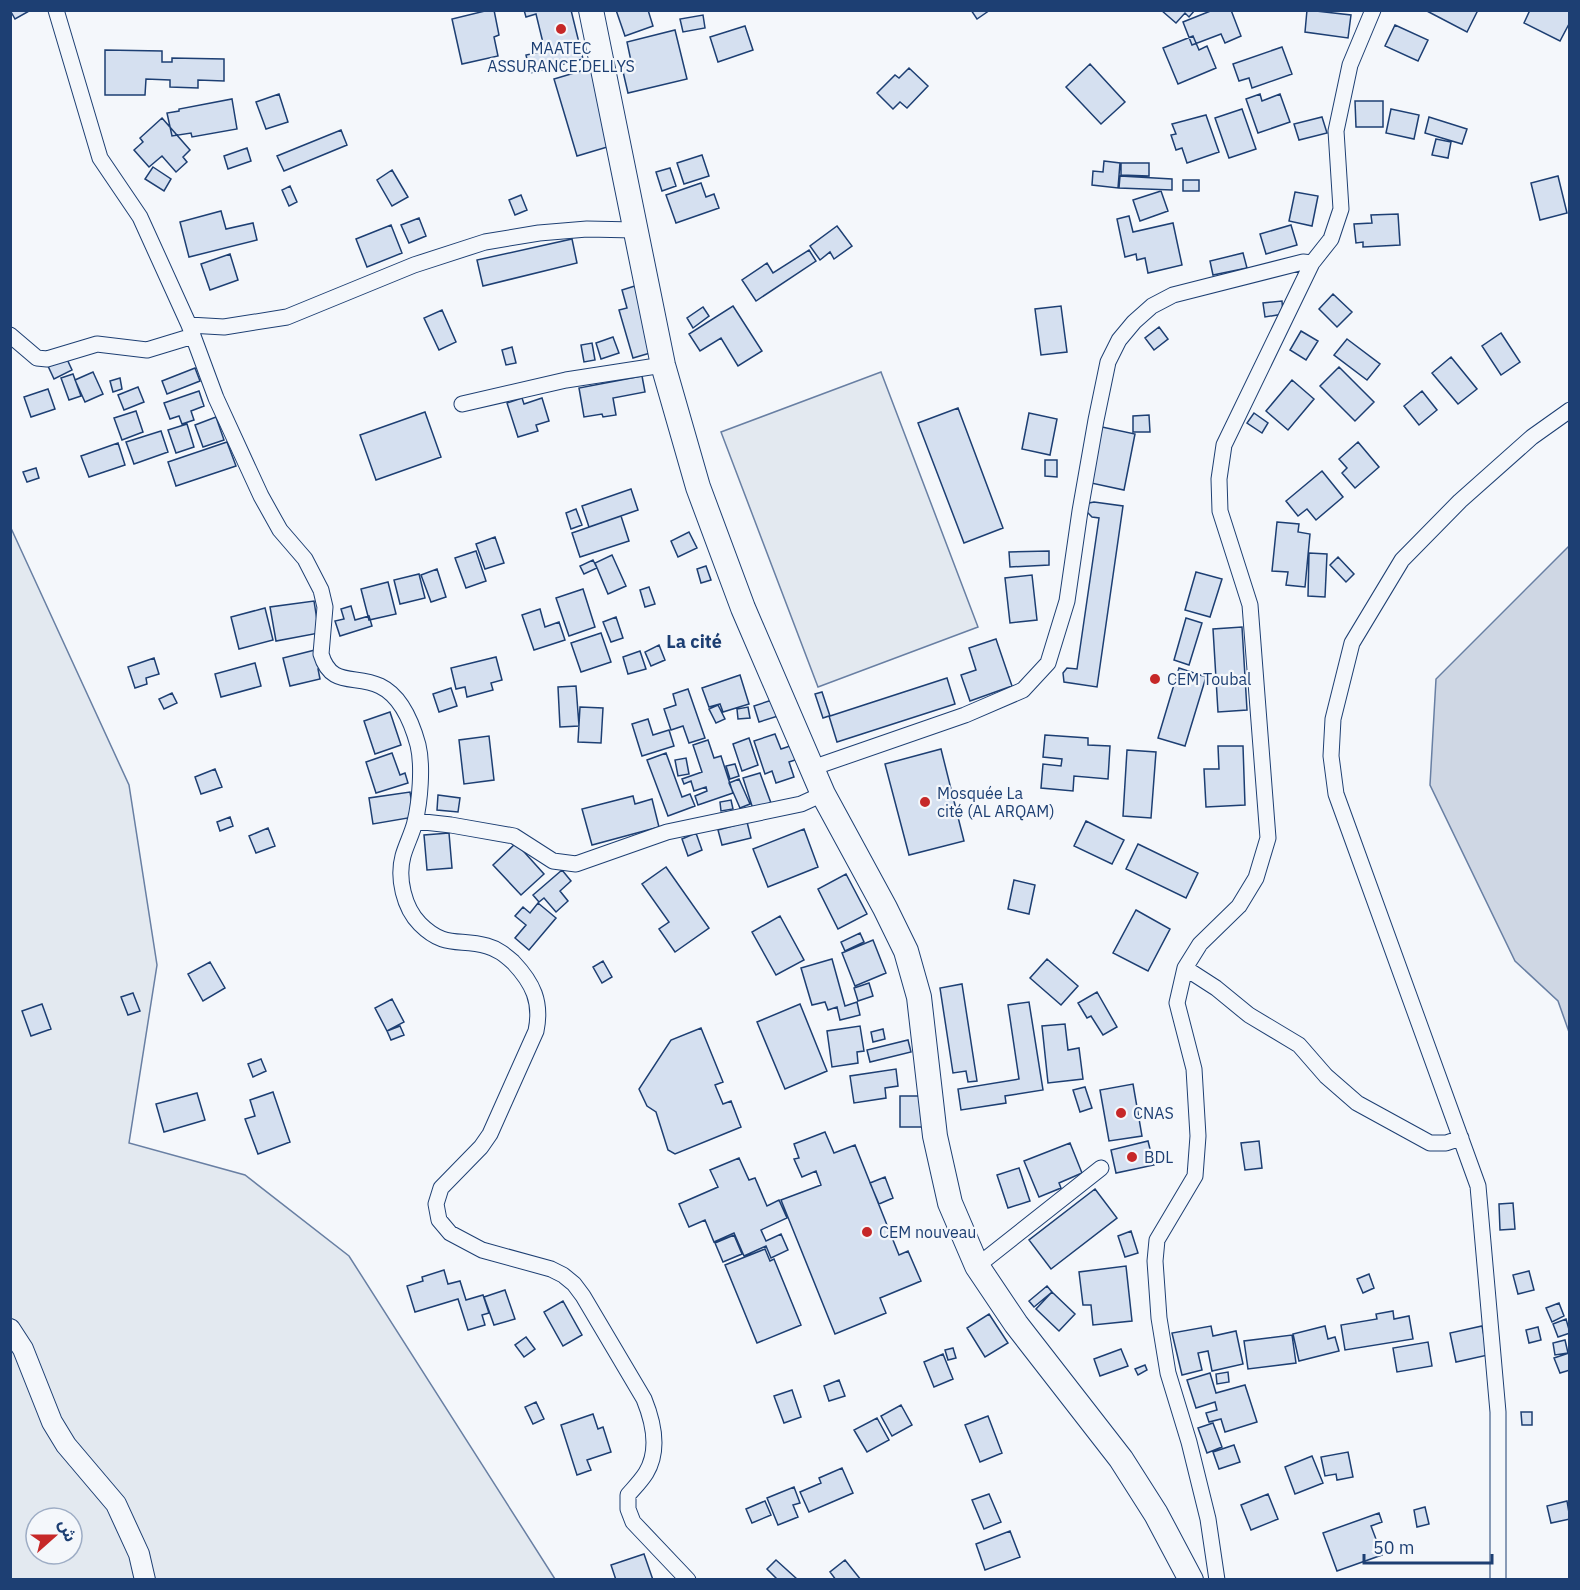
<svg xmlns="http://www.w3.org/2000/svg" width="1580" height="1590" viewBox="0 0 1580 1590" font-family="'IBM Plex Sans','Noto Sans Arabic',sans-serif">
  <rect width="100%" height="100%" fill="#f4f7fb"/>
  <path fill="#e3e9f0" stroke="#687fa3" stroke-width="1.5" fill-rule="evenodd" d="M881 372 978 627 818 687 721 432Z
    M10 526 129 785 157 965 129 1143 245 1175 349 1256 555 1579H11ZM36 1518H72V1554H36Z"/>
  <path fill="#cfd7e4" stroke="#687fa3" stroke-width="1.5" d="M1569 546V1032L1558 1001 1515 961 1430 785 1436 679Z"/>
  <path fill="#d5e0f0" stroke="#1d3f73" stroke-width="1.5" d="M10 10H31L15 19Z
    M489 10H494L499 35 494 37 498 56 462 64 452 19Z
    M524 10H571L583 59 530 73 526 55 545 51 536 14 526 17Z
    M616 10H648L653 26 625 36Z
    M971 10H990L977 19Z
    M1161 10H1195L1189 17 1185 13 1176 23Z
    M1231 10 1241 36 1225 43 1221 34 1192 45 1183 22 1213 10Z
    M1307 10 1351 15 1348 38 1305 32Z
    M1425 10H1478L1467 32Z
    M1530 10H1570V22L1560 41 1524 23Z
    M703 15 705 28 683 32 680 19Z
    M1395 25 1428 40 1418 61 1385 46Z
    M745 26 753 50 718 62 710 37Z
    M675 30 687 79 628 93 621 63 631 61 627 42Z
    M1193 36 1199 50 1207 46 1216 68 1178 84 1163 48Z
    M1282 47 1292 74 1252 88 1249 78 1239 81 1233 64Z
    M105 50 162 51V62H172V58L224 59V81L198 80V88L170 87V80L146 79 145 95H105Z
    M1090 64 1125 102 1101 124 1066 87Z
    M591 68 614 145 577 156 554 79Z
    M909 68 928 86 907 108 900 102 893 109 877 93 895 75 899 78Z
    M279 94 288 122 266 129 256 102Z
    M1260 94 1262 101 1280 94 1290 122 1258 133 1246 99Z
    M232 99 237 129 192 137 191 133 172 136 167 113 179 111V109Z
    M1355 101H1383V127H1356Z
    M1242 109 1256 149 1229 158 1215 118Z
    M1391 109 1419 115 1414 139 1386 133Z
    M1206 115 1219 152 1187 163 1182 148 1176 150 1171 135 1176 134 1172 124Z
    M1322 117 1327 133 1299 140 1294 124Z
    M1429 117 1467 129 1462 144 1425 133Z
    M162 118 190 150 183 157 187 162 176 172 162 156 149 167 134 150 143 142 140 138Z
    M341 130 347 145 284 171 277 156Z
    M1436 139 1451 142 1448 158 1432 155Z
    M247 148 251 161 228 169 224 156Z
    M702 155 709 176 684 184 677 163Z
    M1104 161 1120 163 1118 188 1092 185 1093 171 1103 172Z
    M1121 163H1149V176L1121 175Z
    M153 167 171 179 164 191 145 179Z
    M670 168 676 186 662 191 656 172Z
    M392 170 408 197 392 206 377 180Z
    M1120 176 1172 179V190L1119 188Z
    M1558 176 1567 213 1540 220 1531 183Z
    M1183 180H1199V191H1183Z
    M701 183 706 197 714 194 719 208 676 223 666 195Z
    M290 186 297 202 289 206 282 190Z
    M1161 191 1168 211 1140 221 1133 200Z
    M1295 192 1318 196 1312 226 1289 221Z
    M521 195 527 210 515 215 509 200Z
    M221 211 226 229 253 223 257 240 189 257 180 222Z
    M1398 214 1400 245 1363 247V242L1356 243 1354 224 1372 223 1371 215Z
    M1129 216 1133 232 1173 223 1182 265 1148 273 1145 258 1137 260 1136 254 1125 257 1117 219Z
    M419 218 426 236 409 243 401 225Z
    M391 225 402 253 367 267 356 239Z
    M1291 225 1297 245 1266 254 1260 234Z
    M837 226 852 246 834 259 830 252 820 260 810 246Z
    M572 239 577 263 483 286 477 260Z
    M809 250 816 261 756 301 742 280 767 263 773 273Z
    M1243 253 1247 268 1213 275 1210 261Z
    M230 254 238 280 210 290 201 264Z
    M638 285 657 351 633 358 619 310 627 308 622 290Z
    M1333 294 1352 312 1337 327 1319 309Z
    M1282 301 1283 314 1265 317 1263 303Z
    M733 306 762 351 738 366 721 338 700 351 689 334Z
    M1061 306 1067 352 1041 355 1035 309Z
    M703 307 709 316 693 328 687 318Z
    M442 310 456 342 439 350 424 318Z
    M1159 327 1168 339 1154 350 1145 338Z
    M1301 331 1318 341 1306 360 1290 350Z
    M1501 333 1520 362 1501 375 1482 346Z
    M613 337 619 353 601 359 596 343Z
    M1347 339 1380 364 1367 380 1334 355Z
    M592 343 595 360 584 362 581 345Z
    M512 347 516 363 506 365 502 350Z
    M66 357 72 370 54 379 48 366Z
    M1451 357 1477 389 1458 404 1432 373Z
    M1339 367 1374 402 1355 421 1320 386Z
    M195 368 200 381 167 394 162 381Z
    M93 372 103 394 85 402 75 380Z
    M73 374 81 396 69 400 61 378Z
    M642 376 645 392 613 398 616 415 603 417 602 414 584 417 579 388Z
    M120 378 122 389 113 392 110 381Z
    M1292 380 1314 399 1288 430 1266 411Z
    M138 387 144 402 124 410 118 395Z
    M48 389 55 409 31 417 24 397Z
    M199 391 204 406 191 411 194 420 182 424 179 416 170 419 164 403Z
    M1422 391 1437 410 1419 425 1404 406Z
    M522 398 524 404 542 398 549 421 536 425 538 431 518 437 507 403Z
    M958 408 1003 528 964 543 918 423Z
    M136 411 143 432 122 440 114 418Z
    M425 412 441 457 376 480 360 435Z
    M1029 413 1057 419 1050 455 1022 449Z
    M1254 413 1268 423 1262 433 1247 423Z
    M1149 415 1150 432H1133V416Z
    M216 417 224 440 203 447 195 425Z
    M187 424 194 447 176 453 168 430Z
    M1102 427 1135 434 1124 490 1091 483Z
    M161 431 168 452 134 464 126 442Z
    M227 442 236 466 176 486 168 462Z
    M1358 442 1379 467 1355 488 1342 473 1347 468 1339 459Z
    M118 443 125 465 89 477 81 456Z
    M1045 460H1057V477L1045 476Z
    M36 468 39 478 27 482 23 472Z
    M1322 471 1343 497 1316 520 1307 509 1298 516 1286 501Z
    M631 489 638 510 589 527 582 506Z
    M1094 502 1123 506 1097 687 1064 682 1063 673 1067 668 1077 669 1099 518 1092 517 1087 512 1086 507 1089 503Z
    M576 509 582 525 571 529 566 513Z
    M621 516 629 541 580 557 572 533Z
    M1277 522 1299 524 1298 532 1310 534 1305 587 1286 585 1288 572 1272 571Z
    M689 532 697 548 678 557 671 541Z
    M495 537 504 563 485 569 476 544Z
    M476 551 486 581 466 588 455 558Z
    M1049 551V565L1010 567 1009 552Z
    M1309 553 1327 554 1325 597 1308 596Z
    M612 555 626 586 608 594 595 563Z
    M1338 557 1354 574 1346 582 1330 565Z
    M593 560 597 568 584 574 580 566Z
    M706 566 711 580 701 583 697 569Z
    M437 569 446 597 431 602 421 575Z
    M1196 572 1222 579 1210 617 1185 610Z
    M419 574 425 598 400 604 394 580Z
    M1032 575 1037 620 1010 623 1005 578Z
    M388 582 396 614 369 620 361 589Z
    M649 587 655 604 645 607 640 590Z
    M583 589 595 627 569 636 556 598Z
    M314 601 319 633 276 641 270 607Z
    M351 606 355 620 369 616 372 626 340 636 335 621 344 619 341 609Z
    M265 608 273 640 239 649 231 617Z
    M540 609 545 627 559 622 565 640 534 650 522 615Z
    M616 617 623 638 611 642 603 622Z
    M1186 618 1202 623 1189 665 1174 660Z
    M1242 627 1247 710 1218 712 1213 629Z
    M601 633 611 662 581 672 571 643Z
    M996 639 1012 686 970 701 961 675 976 670 969 648Z
    M659 645 665 660 651 666 645 652Z
    M319 649 323 667 318 669 320 679 290 686 283 658Z
    M640 651 646 669 628 674 623 657Z
    M496 657 502 680 491 683 493 690 467 697 465 687 456 689 451 668Z
    M154 658 159 674 146 678 147 684 135 688 128 667Z
    M255 663 261 686 221 697 215 674Z
    M1179 668 1206 677 1185 746 1158 738Z
    M740 675 749 704 723 712 720 704 709 707 702 688Z
    M947 678 955 704 837 742 829 716 823 718 815 694 822 692 830 716Z
    M576 686 579 726 560 727 558 687Z
    M451 688 457 706 439 712 433 694Z
    M688 689 705 738 689 743 683 726 671 730 664 709 676 705 673 694Z
    M172 693 177 703 164 709 159 699Z
    M772 700 778 716 759 722 754 706Z
    M718 705 725 719 716 723 709 709Z
    M580 707 603 708 601 743 578 742Z
    M748 707 750 718 738 719 737 709Z
    M390 712 401 745 375 754 364 721Z
    M648 719 653 735 669 730 674 746 642 756 632 724Z
    M775 734 781 749 793 745 798 759 789 762 794 777 776 783 772 771 765 774 754 741Z
    M1045 735 1088 738V745L1110 746 1108 779 1074 776 1073 791 1041 788 1043 764 1061 766 1062 759 1043 757Z
    M489 736 494 780 464 784 459 740Z
    M749 738 758 765 742 771 733 744Z
    M708 740 714 758 721 756 733 793 698 805 695 796 707 791 706 787 694 791 691 781 684 784 682 779 702 772 693 745Z
    M1218 746H1243L1245 805 1206 807 1204 769H1219Z
    M941 749 964 841 909 855 885 764Z
    M1127 750 1156 752 1151 818 1123 816Z
    M392 753 400 775 405 773 408 783 376 793 366 762Z
    M666 753 682 797 690 794 695 806 668 816 647 760Z
    M686 758 689 774 678 776 675 760Z
    M735 764 739 776 730 779 726 766Z
    M215 769 222 787 201 794 195 777Z
    M760 773 771 803 753 809 743 778Z
    M739 779 750 804 740 808 729 783Z
    M410 792 414 817 373 824 369 798Z
    M438 795 460 798 458 812 437 810Z
    M633 796 635 804 652 799 659 827 592 845 582 809Z
    M731 800 733 809 721 811 720 802Z
    M230 817 233 826 220 831 217 822Z
    M1086 821 1124 840 1112 864 1074 846Z
    M747 822 751 838 722 845 718 830Z
    M268 828 275 846 256 853 249 836Z
    M804 829 818 867 768 887 753 849Z
    M449 833 452 868 427 870 424 835Z
    M696 833 702 850 688 856 682 839Z
    M516 843 544 874 521 895 493 865Z
    M1138 844 1198 873 1186 898 1126 869Z
    M666 867 709 928 675 952 659 929 669 922 642 884Z
    M562 870 571 881 560 891 568 901 556 912 544 898 539 902 533 895Z
    M846 874 867 914 838 929 818 889Z
    M1014 880 1035 885 1029 914 1008 909Z
    M538 903 556 918 529 950 515 938 526 925 515 916 523 907 530 913Z
    M1136 910 1170 929 1148 971 1113 953Z
    M780 916 804 960 776 975 752 932Z
    M860 933 864 942 845 951 841 942Z
    M873 940 886 973 855 986 842 953Z
    M832 959 845 1006 857 1002 860 1015 840 1020 837 1007 828 1010 825 1002 812 1005 801 968Z
    M1047 959 1078 986 1061 1005 1030 978Z
    M603 961 612 977 602 983 593 967Z
    M210 962 225 988 203 1001 188 974Z
    M869 983 873 996 858 1001 854 988Z
    M962 984 977 1081 968 1082 966 1071 953 1073 940 988Z
    M1097 992 1117 1027 1103 1035 1091 1016 1087 1018 1078 1003Z
    M133 993 140 1011 128 1015 121 997Z
    M392 999 404 1022 387 1031 375 1008Z
    M1029 1002 1043 1090 1005 1096 1006 1103 961 1110 958 1089 1019 1079 1008 1005Z
    M42 1004 51 1029 31 1036 22 1011Z
    M800 1004 827 1071 785 1089 757 1022Z
    M1065 1024 1068 1050 1079 1048 1083 1079 1048 1083 1042 1026Z
    M400 1026 404 1035 391 1040 387 1031Z
    M860 1026 864 1051 857 1052 858 1063 832 1067 827 1031Z
    M701 1028 723 1082 715 1085 723 1104 731 1101 741 1127 675 1154 668 1150 656 1112 647 1106 639 1089 671 1040Z
    M883 1029 885 1039 873 1042 871 1032Z
    M908 1040 911 1052 870 1062 867 1050Z
    M261 1059 266 1071 253 1077 248 1064Z
    M896 1069 898 1086 885 1088 886 1098 854 1103 850 1076Z
    M1133 1084 1142 1136 1109 1141 1100 1090Z
    M1085 1087 1092 1108 1080 1112 1073 1090Z
    M273 1092 290 1142 258 1154 245 1119 255 1116 250 1100Z
    M197 1093 205 1120 164 1132 156 1104Z
    M900 1096H923L922 1127H900Z
    M825 1132 834 1153 855 1145 899 1255 908 1251 921 1281 880 1298 886 1313 835 1334 781 1200 821 1185 816 1171 802 1177 794 1159 799 1158 794 1144Z
    M1148 1141 1154 1165 1116 1173 1111 1150Z
    M1259 1141 1262 1168 1245 1170 1241 1143Z
    M1070 1143 1082 1173 1059 1183 1061 1188 1039 1197 1024 1161Z
    M739 1158 749 1180 755 1178 767 1206 779 1200 787 1218 761 1230 766 1241 781 1234 788 1250 771 1258 766 1246 744 1256 734 1233 714 1242 705 1220 689 1227 679 1204 718 1187 710 1170Z
    M1019 1168 1030 1201 1008 1208 997 1175Z
    M885 1177 893 1198 879 1204 870 1183Z
    M1095 1189 1117 1218 1051 1269 1029 1240Z
    M1513 1203 1515 1229 1500 1230 1499 1204Z
    M1131 1231 1138 1253 1125 1257 1118 1236Z
    M734 1235 742 1254 723 1262 715 1243Z
    M765 1249 770 1261 774 1259 801 1325 757 1343 725 1265Z
    M1126 1266 1132 1321 1093 1325 1091 1305H1083L1079 1272Z
    M444 1270 448 1284 460 1281 466 1300 483 1295 489 1313 482 1315 485 1325 468 1330 458 1299 415 1312 407 1286 423 1281 422 1277Z
    M1529 1271 1534 1290 1518 1294 1513 1275Z
    M1369 1274 1374 1288 1363 1293 1357 1279Z
    M1047 1286 1052 1292 1034 1307 1029 1301Z
    M505 1290 515 1319 494 1325 484 1297Z
    M1052 1292 1075 1314 1059 1331 1036 1309Z
    M563 1301 582 1335 563 1346 544 1312Z
    M1559 1303 1564 1316 1552 1322 1546 1308Z
    M1393 1311 1394 1319 1409 1316 1413 1339 1345 1350 1341 1325 1377 1319 1376 1314Z
    M989 1314 1008 1343 985 1357 967 1328Z
    M1566 1319 1570 1333 1558 1337 1553 1324Z
    M1211 1326 1213 1336 1236 1331 1243 1364 1212 1371 1208 1351 1198 1353 1202 1370 1182 1375 1172 1333Z
    M1325 1326 1328 1339 1335 1337 1339 1351 1299 1361 1293 1334Z
    M1482 1326 1488 1355 1456 1362 1450 1333Z
    M1538 1327 1541 1340 1529 1343 1526 1330Z
    M1292 1335 1296 1363 1248 1369 1244 1341Z
    M526 1337 535 1349 524 1357 515 1345Z
    M1565 1340 1568 1353 1555 1355 1553 1343Z
    M1428 1342 1432 1366 1397 1372 1393 1348Z
    M953 1348 956 1358 948 1360 945 1350Z
    M1121 1349 1128 1366 1100 1376 1094 1359Z
    M1569 1353 1570 1370 1560 1373 1554 1358Z
    M943 1354 953 1379 934 1387 924 1362Z
    M1145 1365 1147 1370 1138 1375 1135 1369Z
    M1228 1372 1229 1382 1217 1384 1216 1374Z
    M1210 1373 1216 1393 1245 1385 1257 1422 1225 1432 1221 1419 1209 1422 1206 1413 1217 1410 1215 1402 1196 1408 1187 1380Z
    M839 1380 845 1396 829 1401 824 1386Z
    M792 1390 801 1417 784 1423 774 1396Z
    M536 1402 544 1419 533 1424 525 1407Z
    M901 1405 912 1425 892 1436 881 1416Z
    M1521 1412H1532V1425H1522Z
    M593 1414 598 1429 603 1427 611 1452 587 1460 591 1470 577 1475 561 1425Z
    M988 1416 1002 1453 980 1462 965 1425Z
    M877 1418 889 1440 867 1452 854 1430Z
    M1213 1423 1222 1447 1207 1453 1198 1428Z
    M1234 1445 1240 1462 1219 1469 1213 1452Z
    M1348 1452 1353 1477 1337 1480 1336 1474 1325 1476 1321 1457Z
    M1312 1456 1323 1483 1295 1494 1285 1467Z
    M842 1468 853 1493 809 1512 800 1492 821 1483 819 1478Z
    M794 1487 800 1503 793 1505 798 1517 778 1525 767 1498Z
    M989 1494 1001 1522 984 1529 972 1500Z
    M1268 1494 1278 1519 1251 1530 1241 1505Z
    M765 1501 771 1515 752 1523 746 1509Z
    M1567 1501 1570 1519 1551 1523 1547 1506Z
    M1425 1507 1429 1524 1417 1527 1414 1510Z
    M1379 1513 1382 1522 1371 1526 1382 1555 1337 1571 1323 1533Z
    M1010 1531 1020 1557 985 1570 976 1544Z
    M644 1554 653 1580H616L611 1565Z
    M776 1560 797 1579 796 1580H778L767 1569Z
    M845 1560 861 1580H836L830 1572Z"/>
  <g fill="none" stroke-linecap="round" stroke-linejoin="round">
    <defs>
      <path id="minor" d="M56 10 100 158 140 217 189 325 216 398 261 496 280 530 305 559 321 590 325 607 321 654C331 688 355 674 380 686 401 696 412 723 418 745 423 766 420 801 415 822 412 834 406 845 403 856 397 878 404 908 420 924 445 949 459 938 487 946 498 949 505 955 513 962 533 983 542 1002 536 1031L490 1134 481 1147 441 1188 436 1204 439 1220 450 1233 482 1250 551 1269 563 1275 574 1284 583 1296 644 1399C653 1421 660 1450 646 1473 641 1481 634 1488 628 1495V1509L633 1522 688 1580
        M189 325 224 327 287 317 414 265 485 242 539 233 587 229 635 230
        M10 335 37 358 47 359 97 344 147 350 193 336
        M462 404 566 380 663 365
        M812 768 965 715 1023 690 1048 663 1067 601 1080 511 1096 420 1108 362 1119 340 1134 322 1152 306 1173 295 1303 262 1312 263
        M415 821 451 825 514 836 553 861 576 864 667 832 801 804 823 794
        M1185 968 1216 988 1249 1015 1299 1045 1326 1076 1357 1103 1430 1143H1446L1461 1138
        M977 1266 1101 1168
        M1217 1580 1208 1519 1189 1442 1168 1373 1159 1318 1155 1261 1157 1240 1195 1176 1198 1136 1194 1069 1177 1003 1185 968 1200 944 1239 906 1256 878 1268 838 1250 605 1220 511 1219 479 1224 445 1312 263 1331 239 1341 209 1336 131 1350 65 1373 10
        M1498 1580V1412L1478 1186 1336 794 1331 756 1333 719 1352 643 1402 560 1460 501 1532 437 1570 410"/>
      <path id="tertiary" d="M10 1329 23 1349 52 1422 66 1445 116 1504 139 1554 145 1580"/>
      <path id="primary" d="M591 10 663 365 698 487 743 608 823 794 885 908 906 951 919 997 935 1136 950 1203 977 1266 1016 1324 1121 1459 1156 1514 1191 1580"/>
    </defs>
    <use href="#minor" stroke="#1d3f73" stroke-width="17"/>
    <use href="#tertiary" stroke="#1d3f73" stroke-width="22"/>
    <use href="#primary" stroke="#1d3f73" stroke-width="26"/>
    <use href="#minor" stroke="#f4f7fb" stroke-width="15"/>
    <use href="#tertiary" stroke="#f4f7fb" stroke-width="20"/>
    <use href="#primary" stroke="#f4f7fb" stroke-width="24"/>
  </g>
  <g fill="#c62828" stroke="#f4f7fb" stroke-width="2">
    <circle cx="561" cy="29" r="6"/>
    <circle cx="1155" cy="679" r="6"/>
    <circle cx="925" cy="802" r="6"/>
    <circle cx="1121" cy="1113" r="6"/>
    <circle cx="1132" cy="1157" r="6"/>
    <circle cx="867" cy="1232" r="6"/>
  </g>
  <g text-anchor="middle" dominant-baseline="central" stroke-width="4.5" stroke-linejoin="round" paint-order="stroke">
    <g font-size="16" fill="#1d3f73" stroke="#f4f7fb" text-anchor="start">
      <text x="561" y="48" text-anchor="middle">MAATEC<tspan x="561" dy="18">ASSURANCE DELLYS</tspan></text>
      <text x="1167" y="679">CEM Toubal</text>
      <text x="937" y="793">Mosquée La<tspan x="937" dy="18">cité (AL ARQAM)</tspan></text>
      <text x="1133" y="1113">CNAS</text>
      <text x="1144" y="1157">BDL</text>
      <text x="879" y="1232">CEM nouveau</text>
    </g>
    <g font-size="18" font-weight="bold" fill="#1d3f73" stroke="#f4f7fb">
      <text x="694" y="641">La cité</text>
    </g>
  </g>
  <rect width="1580" height="1590" fill="none" stroke="#1d3f73" stroke-width="24"/>
  <g transform="translate(54 1536) rotate(69)"><circle r="28" fill="#f4f7fb" stroke="#9eadc5" stroke-width="1.5"/>
  <path d="M0-4.5L10 22L0 15L-10 22Z" fill="#c62828"/>
  <text y="-9" font-size="16" font-weight="bold" text-anchor="middle" fill="#1d3f73">ش</text>
  </g>
  <path d="M1364 1554v9h128v-9" fill="none" stroke="#1d3f73" stroke-width="3"/>
  <text x="1373" y="1554" font-size="18" fill="#1d3f73" stroke="#f4f7fb" stroke-width="4.5" paint-order="stroke">50 m</text>
</svg>
